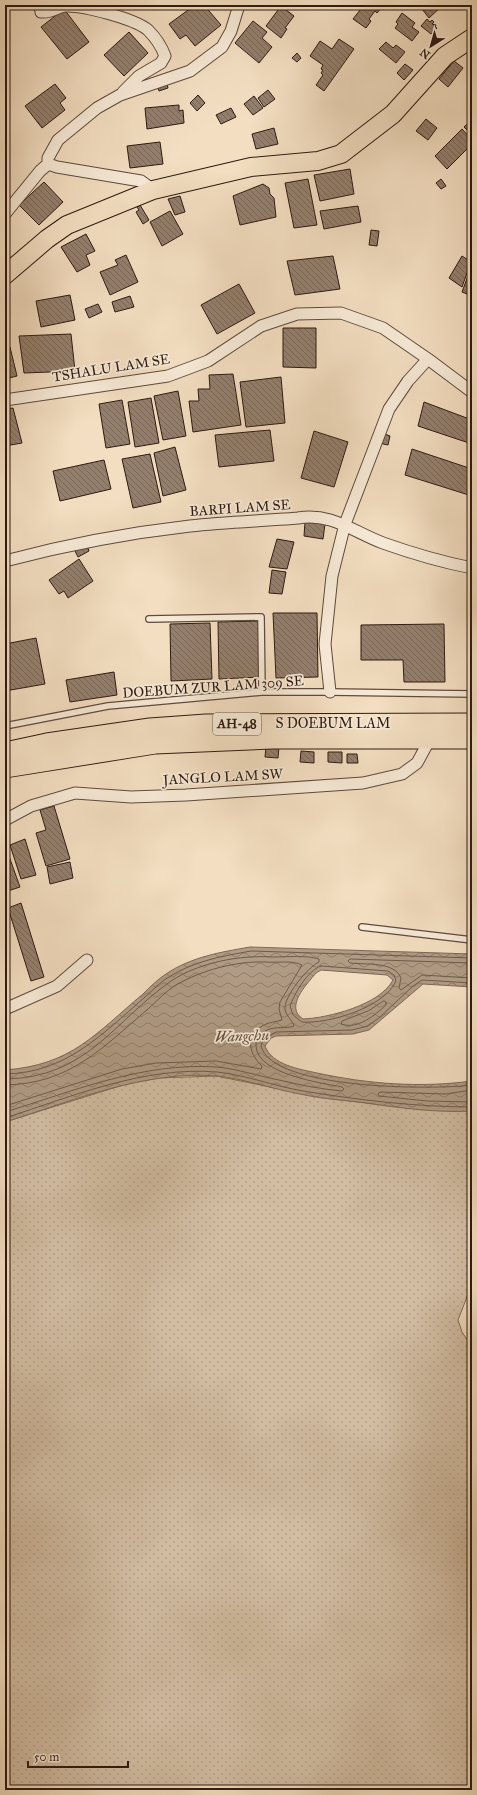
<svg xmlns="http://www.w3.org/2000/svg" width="477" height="1795" viewBox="0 0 477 1795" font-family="'IM FELL Great Primer',serif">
  <defs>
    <pattern id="green-dots" width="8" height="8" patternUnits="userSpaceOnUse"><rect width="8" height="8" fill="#d2bda3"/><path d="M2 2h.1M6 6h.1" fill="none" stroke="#b5a28b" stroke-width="1.8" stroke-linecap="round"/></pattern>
    <pattern id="water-waves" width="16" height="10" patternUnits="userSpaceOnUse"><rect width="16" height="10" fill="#b09b85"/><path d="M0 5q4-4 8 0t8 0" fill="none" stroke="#907e6b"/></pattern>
    <pattern id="building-back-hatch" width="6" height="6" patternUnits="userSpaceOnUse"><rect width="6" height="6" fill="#947f6d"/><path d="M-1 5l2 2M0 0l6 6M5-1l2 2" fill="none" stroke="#796758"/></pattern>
  </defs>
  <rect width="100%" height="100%" fill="#f3dec1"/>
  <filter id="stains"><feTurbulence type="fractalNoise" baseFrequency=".005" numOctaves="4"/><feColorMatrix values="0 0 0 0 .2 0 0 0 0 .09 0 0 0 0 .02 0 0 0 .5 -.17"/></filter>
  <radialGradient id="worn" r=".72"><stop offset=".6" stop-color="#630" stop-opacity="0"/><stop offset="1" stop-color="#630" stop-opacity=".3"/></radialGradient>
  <path fill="url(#green-dots)" stroke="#806b5a" d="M216 1076 325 1098 408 1108 472 1111V1284L458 1320 462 1332 472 1347V1790H5V1122L126 1084 158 1078Z"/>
  <path fill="url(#water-waves)" stroke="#7c6757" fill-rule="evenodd" d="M250 947 472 954V987L423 984 369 1030 353 1034 276 1036 271 1038 265 1046C272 1065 299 1069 317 1073 368 1084 420 1088 472 1081V1111C437 1113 401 1108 366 1103 344 1100 322 1099 300 1094 272 1089 245 1079 217 1076 146 1070 72 1101 5 1122V1070C72 1065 95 1034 143 994 150 987 158 979 166 974 191 957 221 952 250 947ZM321 970 387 975 393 980C380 1005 328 1018 303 1019 284 1007 307 984 316 973Z"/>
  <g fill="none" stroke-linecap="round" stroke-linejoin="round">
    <path stroke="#6f5a4b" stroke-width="1" d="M472 963 350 959 348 961 350 963C366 965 394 961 401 978L399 988 401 990 422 975 472 978
      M321 966 388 971 394 975 396 981C384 1008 328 1024 302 1022L293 1015 290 1006C295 993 307 971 321 966Z
      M472 983 422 980 413 986 380 1017 368 1026 352 1030 276 1032 263 1039 261 1046C272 1090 434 1090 472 1085
      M384 1001 386 1002V1005C375 1015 358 1030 341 1024L342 1021 368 1011Z
      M5 1074C66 1073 101 1035 144 998 152 991 160 982 169 977 194 961 223 956 251 951L472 958
      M5 1079C87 1078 113 1022 171 981 200 962 240 955 273 957 287 957 306 955 319 959V962C308 967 283 997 285 1010 287 1017 293 1021 294 1026 286 1029 276 1026 267 1030 262 1032 255 1039 256 1046 257 1074 321 1083 342 1087L344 1089 342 1091C320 1089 300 1085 279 1080 258 1076 238 1069 217 1067 143 1062 74 1091 5 1112
      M5 1085C70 1084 102 1048 148 1009 157 1001 166 991 176 985 202 970 236 961 266 962 277 963 293 960 302 965L280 1002 279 1009 282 1020C276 1022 269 1022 264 1025 245 1035 248 1053 262 1066L261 1069 216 1061 156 1063 122 1069 5 1106
      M472 1090 446 1094 380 1092 378 1094 379 1096 427 1101 472 1102
      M5 1118C73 1096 145 1066 217 1072 246 1075 274 1086 303 1091 359 1100 416 1107 472 1107"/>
  </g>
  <path fill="url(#building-back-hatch)" stroke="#2e1911" d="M195 5H204L221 25 195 46 186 35 180 39 169 24Z
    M364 5 383 6 377 13 375 11 369 19 371 21 366 28 353 19Z
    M427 5H443L429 18 422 9Z
    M281 6 294 16 285 28 287 29 281 38 266 26Z
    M64 9 89 42 67 59 41 27Z
    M402 13 415 23 412 27 419 32 412 41 395 28 398 24 396 22Z
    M427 19 430 22 432 20 434 22 432 24 436 25 435 27 437 28 431 34 421 26Z
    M253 21 267 32 262 38 272 47 259 63 235 43Z
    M129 32 148 53 124 76 104 55Z
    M339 39 354 49 324 91 316 85 323 75 321 73 323 70 321 69 323 65 310 56 320 41 332 49Z
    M386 42 393 48 396 45 405 52 396 63 379 49Z
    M297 53 301 58 297 62 292 58Z
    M454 61 463 68 448 87 439 79Z
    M405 64 413 70 404 80 397 73Z
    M166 81 168 88 159 91 157 84Z
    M55 84 66 98 60 103 65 110 42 128 25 106Z
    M268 90 275 99 264 107 258 98Z
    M198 95 205 103 197 111 190 103Z
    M254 96 263 108 253 115 244 104Z
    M179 105V111L183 110 184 123 147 129 145 108Z
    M231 108 236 117 221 124 216 115Z
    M426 119 437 128 428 140 416 131Z
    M472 119V135L464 127Z
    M274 128 278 144 256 149 252 134Z
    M462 129 472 140V144L447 169 435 156Z
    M160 142 163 164 130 168 127 146Z
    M350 169 354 194 320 201 314 175Z
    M308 179 317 225 294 228 285 183Z
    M441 179 446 186 441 189 436 183Z
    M44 182 63 202 39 225 19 205Z
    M263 184 269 188 270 194 274 198 276 217 240 225 233 196Z
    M180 196 185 212 175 215 168 199Z
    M140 205 149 220 143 224 136 212 139 210 137 207Z
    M358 206 361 222 324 229 320 211Z
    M170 211 183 234 162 246 150 222Z
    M371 230 379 231 377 246 369 245Z
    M86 234 95 251 86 255 90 265 77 272 61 247Z
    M126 255 138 282 110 295 100 272 118 265 115 260Z
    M333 256 340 289 295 295 287 261Z
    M462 256 471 262 462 287 449 278Z
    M472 265V296L462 292Z
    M239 284 255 313 217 334 201 305Z
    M70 295 75 320 41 327 36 301Z
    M130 296 134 307 115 312 112 302Z
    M98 304 102 312 89 318 85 309Z
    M283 328H316V368L283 367Z
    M71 334 75 371 24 373 19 336Z
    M10 347 17 376 5 379V348Z
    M233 374 241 425 193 432 189 401H199L198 389H210L209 375Z
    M281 377 285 423 246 427 240 382Z
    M178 391 186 436 163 440 154 396Z
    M151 398 159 443 135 447 128 402Z
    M122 400 130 444 106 448 99 404Z
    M424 402 472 420V444L418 426Z
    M13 408 22 443 5 446V409Z
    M270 430 274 461 219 467 215 435Z
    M314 431 348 442 334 487 301 478Z
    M382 433 390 436 388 445 379 443Z
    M175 447 186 490 163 496 154 453Z
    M412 449 472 469V496L405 475Z
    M150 454 161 502 133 508 122 459Z
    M104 460 111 489 60 501 53 471Z
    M5 466 8 489H5Z
    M305 522 325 524 323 539 304 536Z
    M277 539 294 542 287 569 269 567Z
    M87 545 89 551 78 557 75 551Z
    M79 559 93 581 68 598 64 591 59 594 49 580Z
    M272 570 286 572 282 594 269 593Z
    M273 613H317L318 677 276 678Z
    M259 621 261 677 219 679 218 622Z
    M210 623 212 679 171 681 170 624Z
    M444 624 445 682H404L403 660H361V625Z
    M36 638 45 684 5 691V644Z
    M114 672 117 695 70 702 66 680Z
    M266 746 279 747 278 758 265 757Z
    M301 751 314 752V763L300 762Z
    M328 752H342V763L328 762Z
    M347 754H357L358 763H347Z
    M54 806 70 859 46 866 36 833 46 830 40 810Z
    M25 839 36 875 21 879 10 845Z
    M5 845 20 887 5 892Z
    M70 862 73 878 50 884 47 867Z
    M21 903 44 977 31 981 8 908Z"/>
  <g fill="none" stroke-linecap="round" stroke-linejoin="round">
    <defs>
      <path id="service" d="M149 619 261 617 262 692
        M5 726 108 706 262 692H330L472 694
        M362 927 472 940"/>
      <path id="minor" d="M40 5 41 12C53 13 56 7 65 6 83 5 135 19 148 30 156 38 161 45 165 56L161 63 139 76 123 92
        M153 190 141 181 57 167 48 164V158L58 140 97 108 120 95 190 71 222 47 231 31 239 5
        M5 214 40 171 48 164
        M5 400 168 376 208 361 261 326 297 314 341 313 383 328 428 359 472 392
        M5 561C65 545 128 533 190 526 226 522 262 521 298 518 330 512 354 532 383 543 411 553 442 562 472 568
        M330 692 325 644 332 576 345 524 389 409 408 381 428 359
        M5 820 31 806 75 793 131 797 186 795 363 783 402 774 417 763 430 739
        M5 1009 57 986 87 960"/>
      <path id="primary" d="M5 275 47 239 67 225 153 190 251 167 318 161 341 154 393 114 445 56 472 38"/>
      <path id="trunk" d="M5 752 47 743 150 728 206 724 472 723
        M5 768 155 744 272 739H472"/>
    </defs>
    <use href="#service" stroke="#5f4a3d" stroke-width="8"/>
    <use href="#minor" stroke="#5f4a3d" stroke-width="13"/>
    <use href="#primary" stroke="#2e1911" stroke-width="20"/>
    <use href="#trunk" stroke="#2e1911" stroke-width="21"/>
    <use href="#service" stroke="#f7ead7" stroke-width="5.5"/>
    <use href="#minor" stroke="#f7ead7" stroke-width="11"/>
    <use href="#primary" stroke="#f3dec1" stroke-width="18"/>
    <use href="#trunk" stroke="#f3dec1" stroke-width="19"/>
  </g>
  <g text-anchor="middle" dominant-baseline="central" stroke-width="3.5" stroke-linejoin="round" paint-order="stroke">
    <rect fill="#f7ead7" stroke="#6a584c" stroke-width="1" x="213" y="713" width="48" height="22" rx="3"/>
    <g font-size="13" font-weight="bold" fill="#2e1911">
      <text x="237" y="724">AH-48</text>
    </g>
    <g font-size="14" fill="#2e1911" stroke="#f7ead7">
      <text transform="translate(111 368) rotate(-9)">TSHALU LAM SE</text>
      <text transform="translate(240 508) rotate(-4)">BARPI LAM SE</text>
      <text transform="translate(213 687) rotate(-4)">DOEBUM ZUR LAM 309 SE</text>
      <text x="333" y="723">S DOEBUM LAM</text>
      <text transform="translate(223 777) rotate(-3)">JANGLO LAM SW</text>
    </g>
    <g font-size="15" font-style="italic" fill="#624d3f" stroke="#f7ead7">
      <text transform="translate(242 1036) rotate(-2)">Wangchu</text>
    </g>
  </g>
  <rect width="477" height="1795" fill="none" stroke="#f3dec1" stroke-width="20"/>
  <rect x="6" y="6" width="465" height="1783" fill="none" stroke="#2e1911" stroke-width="2"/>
  <rect x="10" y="10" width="457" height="1775" fill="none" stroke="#2e1911"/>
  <g transform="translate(431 46) rotate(217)" stroke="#f7ead7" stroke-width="3" paint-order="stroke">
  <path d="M0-3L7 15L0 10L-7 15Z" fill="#2e1911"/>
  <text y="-6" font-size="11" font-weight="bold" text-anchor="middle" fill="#2e1911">N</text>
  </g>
  <path d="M28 1761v6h100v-6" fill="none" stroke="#2e1911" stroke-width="2"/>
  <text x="34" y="1761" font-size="12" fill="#2e1911" stroke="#f7ead7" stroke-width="3" paint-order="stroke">50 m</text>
  <rect width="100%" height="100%" filter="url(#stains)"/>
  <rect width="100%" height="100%" fill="url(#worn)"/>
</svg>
